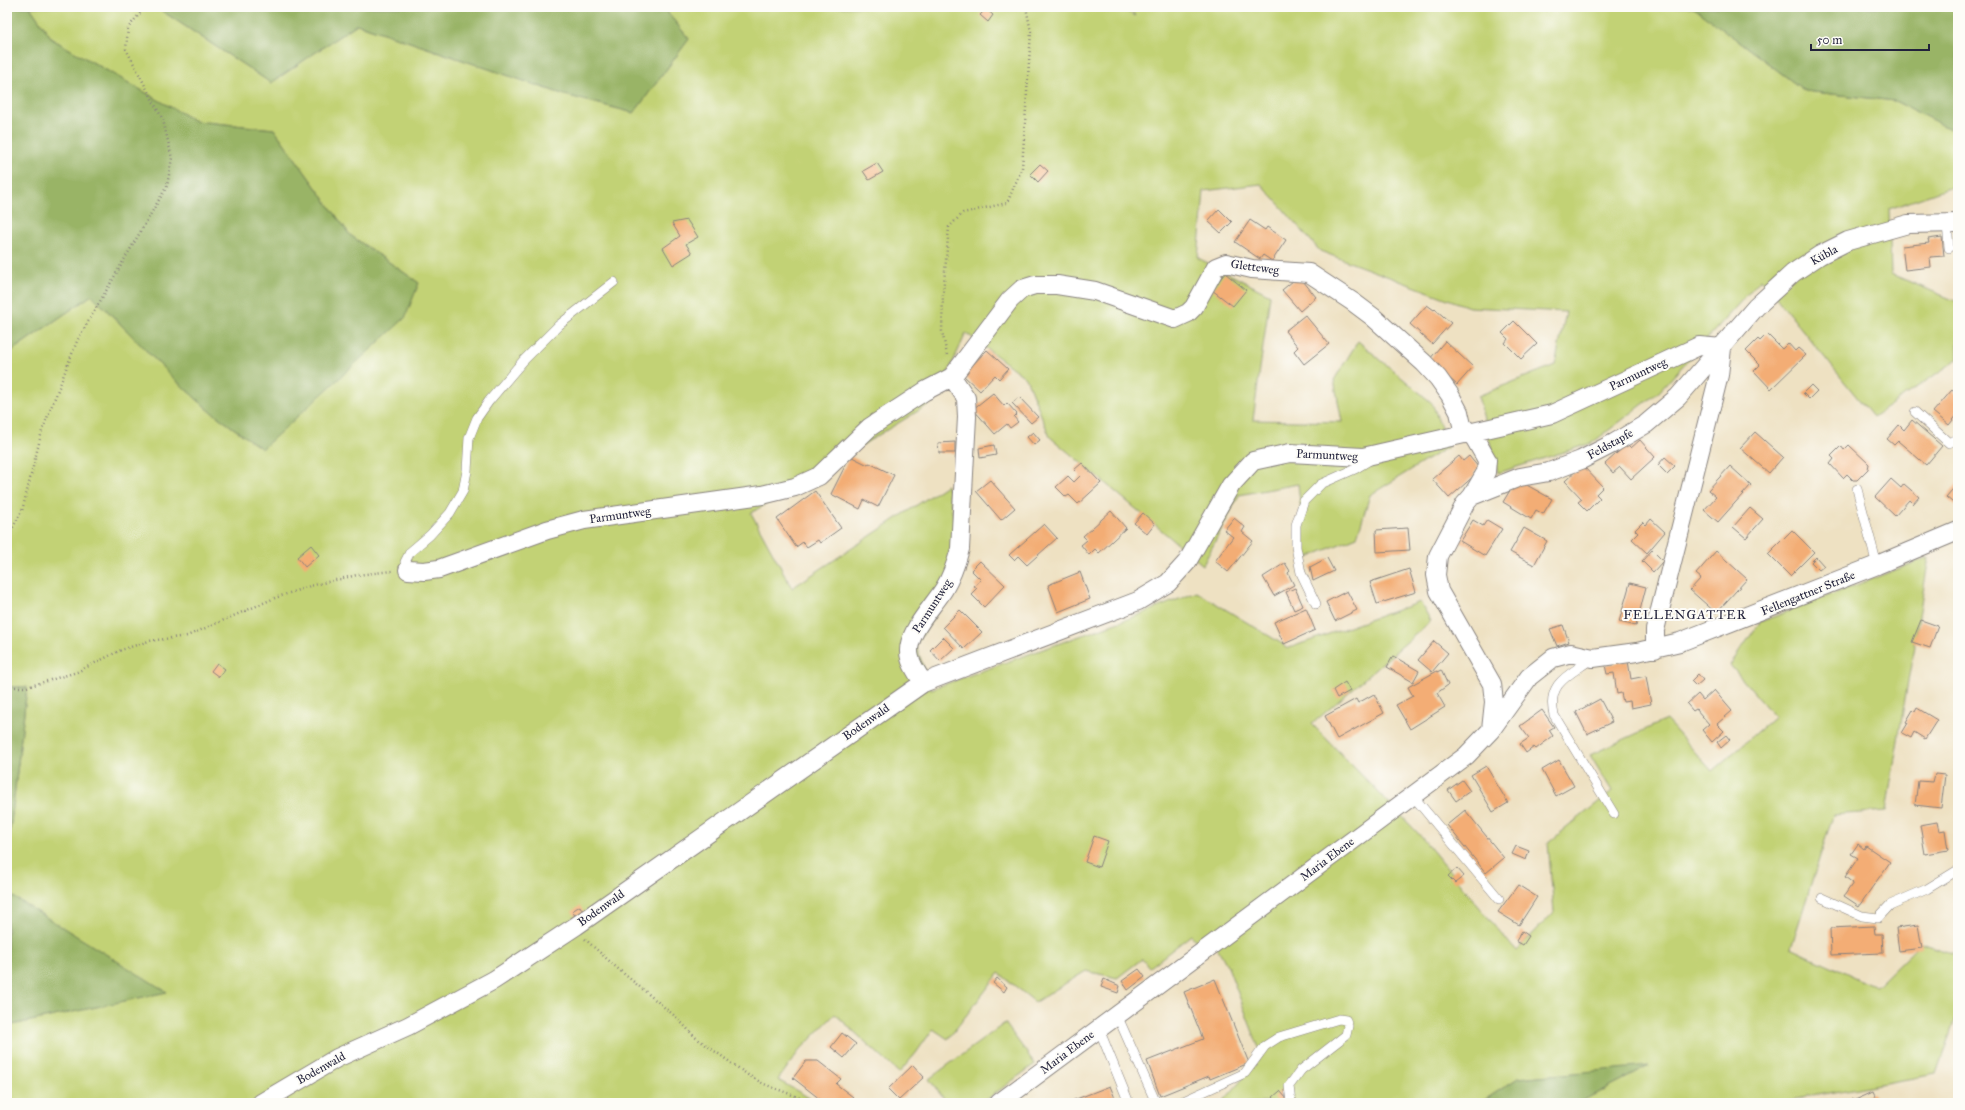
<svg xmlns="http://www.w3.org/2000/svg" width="1965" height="1110" viewBox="0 0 1965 1110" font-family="'IM FELL Great Primer',serif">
  <rect width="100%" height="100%" fill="#fdfcf7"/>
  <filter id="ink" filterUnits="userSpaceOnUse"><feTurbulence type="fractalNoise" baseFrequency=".025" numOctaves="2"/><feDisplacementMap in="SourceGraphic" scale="8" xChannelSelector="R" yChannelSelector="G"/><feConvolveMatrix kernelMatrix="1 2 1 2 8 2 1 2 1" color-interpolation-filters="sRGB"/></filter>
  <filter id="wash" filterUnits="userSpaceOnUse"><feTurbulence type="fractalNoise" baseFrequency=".012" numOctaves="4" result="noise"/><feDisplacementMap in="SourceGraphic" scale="16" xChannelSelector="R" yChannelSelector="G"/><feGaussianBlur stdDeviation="0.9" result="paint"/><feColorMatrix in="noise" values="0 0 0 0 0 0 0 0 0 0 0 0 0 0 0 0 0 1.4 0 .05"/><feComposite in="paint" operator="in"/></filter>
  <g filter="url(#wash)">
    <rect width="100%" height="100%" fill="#eee1c2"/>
    <path fill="#c2d275" stroke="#727a58" d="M30 7H156L271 83 357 24 565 95 634 113 689 39 663 7H1118L1136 16 1127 7H1693L1805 91 1895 101 1958 133V185L1889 209 1891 274 1958 302V359L1873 417 1761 279 1659 392 1592 443 1498 473 1478 396 1555 365 1566 312 1469 307 1320 251 1261 184 1204 191 1198 258 1270 295 1253 420 1342 422 1334 380 1358 341 1432 403 1448 447 1370 495 1357 537 1306 558 1298 484 1239 495 1203 565 1050 437 1026 378 966 333 936 400 751 513 792 588 947 485 964 570 916 645 931 689 1136 616 1197 592 1289 648 1420 602 1431 621 1312 724 1417 832 1516 951 1554 912 1548 843 1612 791 1590 755 1666 720 1712 771 1775 717 1730 665 1760 622 1929 557 1886 811 1833 815 1791 948 1876 987 1921 943 1958 955V1011L1936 1074 1773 1103H1578L1647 1067 1518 1078 1480 1103H1222L1262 1056 1228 967 1212 938 1199 944 1191 935 1149 968 1142 959 1117 978 1086 971 1035 1002 999 973 948 1039 933 1029 916 1053 899 1073 835 1014 799 1051 778 1080 818 1103H7V1026L166 992 7 893V857L27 687H7V354L92 295 173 378 210 411 262 449 419 283 350 235 274 129 195 121 52 39Z
      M1005 1023 1035 1064 982 1103H947L929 1079Z"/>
    <path fill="#99b466" stroke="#5e6b50" d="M7 7H30L52 39 195 121 274 129 350 235 419 283 405 318 262 449 210 411 173 378 92 295 7 354Z
      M156 7H663L689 39 634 113 565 95 357 24 271 83Z
      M1693 7H1958V133L1895 101 1805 91Z
      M7 687H27L7 857Z
      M7 893 167 992 7 1026Z
      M1649 1066 1578 1103H1480L1518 1078Z"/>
    <g id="blocks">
      <path fill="#f3ad75" d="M986 9 993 15 988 22 980 15Z
        M877 163 883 172 869 180 863 171Z
        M1040 164 1048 171 1038 182 1030 174Z
        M1219 209 1232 222 1221 233 1208 221Z
        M687 220 698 237 686 244 692 253 673 265 663 248 680 236 672 223Z
        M1250 220 1265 230 1267 227 1286 240 1272 261 1263 255 1260 259 1235 242Z
        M1942 237 1944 256 1930 257 1931 267 1905 270 1902 246 1929 243 1928 239Z
        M1225 273 1246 290 1233 306 1212 290Z
        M1299 276 1316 297 1300 311 1282 290Z
        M1427 305 1434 310 1435 309 1451 323 1432 344 1410 324Z
        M1305 315 1329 344 1304 364 1294 351 1298 347 1285 331Z
        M1514 321 1537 344 1521 359 1505 343 1508 339 1502 333Z
        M1767 334 1782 349 1788 343 1795 351 1798 348 1806 355 1771 389 1754 371 1760 365 1746 351 1758 339 1760 341Z
        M1445 341 1473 367 1457 385 1429 360Z
        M987 350 1008 369 999 379 995 375 980 391 963 375Z
        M1811 385 1817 391 1809 399 1803 393Z
        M1952 390 1958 395V414L1949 425 1933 412Z
        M993 393 1004 406 1007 403 1017 414 1014 417 1018 422 1010 428 1007 424 995 434 973 409Z
        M1019 397 1038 417 1031 423 1012 403Z
        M1912 420 1942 446 1926 465 1898 441 1894 445 1887 439 1899 425 1904 430Z
        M1033 432 1040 440 1034 445 1027 437Z
        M1755 432 1783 457 1769 473 1740 448Z
        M1640 440 1655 457 1631 479 1620 467 1613 473 1605 464 1627 444 1631 448Z
        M955 442V453H939L938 443Z
        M994 445 996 455 980 458 979 448Z
        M1849 445 1869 464 1868 469 1857 480H1853L1847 474 1843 478 1830 464 1834 459 1831 456 1841 446 1844 450Z
        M850 456 868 465 869 463 894 475 878 507 864 500 860 509 831 494Z
        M1459 456 1463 461 1469 456 1479 468 1474 473 1475 475 1449 498 1432 479Z
        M1665 457 1675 466 1667 474 1658 465Z
        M1082 463 1101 483 1078 504 1069 495 1066 497 1056 487 1068 476 1074 482 1080 476 1074 470Z
        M1582 465 1603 487 1596 494 1600 498 1587 511 1578 502 1582 499 1565 481Z
        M1730 466 1751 485 1718 522 1704 510 1716 497 1708 490Z
        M1891 479 1901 488 1904 484 1919 497 1913 504 1909 500 1895 516 1875 497Z
        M990 480 1015 508 1001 520 976 491Z
        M1515 482 1523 483 1552 499 1543 514 1536 510 1531 519 1503 502Z
        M1958 483V507L1946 497Z
        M815 491 841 528 820 543 818 540 807 547 803 542 796 547 777 519Z
        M1750 508 1763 519 1746 538 1733 527Z
        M1111 511 1126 528 1099 553 1095 549 1089 555 1081 545 1087 540 1083 536Z
        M1143 513 1155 524 1147 534 1134 523Z
        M1234 518 1245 527 1242 532 1253 541 1228 572 1215 561 1233 537 1224 530Z
        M1651 519 1665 532 1647 553 1632 539 1638 533 1635 530 1643 522 1646 525Z
        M1473 520 1483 526 1487 520 1502 529 1485 556 1460 541Z
        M1044 524 1057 538 1027 565 1018 556 1014 560 1009 555Z
        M1408 528 1410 550 1377 552 1376 530Z
        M1524 528 1547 541 1534 565 1510 552Z
        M1792 530 1814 552 1790 576 1768 554Z
        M311 545 319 555 305 567 297 557Z
        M1652 550 1663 561 1653 572 1642 561Z
        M1716 551 1747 579 1716 613 1690 590 1701 578 1696 574Z
        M1816 557 1824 566 1819 570 1811 562Z
        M1327 558 1334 571 1313 581 1310 567Z
        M980 561 1005 585 984 607 971 594 977 588 974 586 981 580 971 570Z
        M1285 563 1290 571 1288 573 1294 585 1274 596 1263 577Z
        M1409 569 1416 592 1377 604 1370 582Z
        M1080 572 1090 599 1058 612 1048 585Z
        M1630 583 1646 587 1636 626 1619 622Z
        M1295 588 1303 606 1294 610 1286 592Z
        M1347 591 1357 610 1335 621 1326 602Z
        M1306 608 1315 630 1284 644 1274 622Z
        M960 610 982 632 964 649 943 627Z
        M1921 620 1938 626 1930 648 1912 642Z
        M1563 625 1569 642 1557 646 1550 629Z
        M943 637 954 648 940 661 930 650Z
        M1434 641 1448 653 1432 672 1418 660Z
        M1393 656 1419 671 1413 682 1387 667Z
        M1628 661 1631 679 1646 676 1651 704 1631 708 1630 701 1623 702 1621 693 1617 694 1614 673 1607 674 1605 665Z
        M217 663 225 669 219 677 211 671Z
        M1441 670 1448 685 1437 693 1445 707 1410 729 1396 705 1413 696 1408 687 1437 671V672Z
        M1698 674 1703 680 1696 686 1691 681Z
        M1345 682 1350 691 1337 698 1333 690Z
        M1714 690 1732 711 1717 724 1724 731 1712 742 1702 730 1709 724 1696 709 1693 711 1687 704 1698 694 1703 700Z
        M1374 694 1384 713 1337 739 1325 716 1356 699 1358 703Z
        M1600 699 1612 722 1587 734 1576 712Z
        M1917 708 1937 720 1925 739 1914 732 1911 738 1902 733 1908 723 1906 722 1913 710 1915 712Z
        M1542 710 1554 727 1549 730 1553 736 1536 749 1534 747 1526 753 1520 744 1529 738 1520 726Z
        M1726 735 1730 740 1721 748 1717 742Z
        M1559 760 1574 786 1556 796 1542 770Z
        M1486 766 1508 803 1493 812 1471 775Z
        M1935 774 1945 775 1941 808 1915 805 1918 781 1933 782Z
        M1462 780 1470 791 1456 801 1448 790Z
        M1465 810 1504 858 1486 873 1447 825Z
        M1937 822 1939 831 1945 830 1948 850 1925 854 1920 825Z
        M1094 836 1108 841 1099 867 1085 862Z
        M1858 844 1864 849 1866 846 1890 862 1859 906 1844 896 1853 883 1845 877 1858 858 1851 854Z
        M1516 846 1529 851 1526 860 1512 854Z
        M1457 868 1464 876 1455 883 1448 876Z
        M1518 885 1537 897 1519 925 1498 912Z
        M580 906 584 913 576 917 572 911Z
        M1918 925 1922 948 1899 951 1896 928Z
        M1874 926 1875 934H1882L1883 953 1831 955 1830 928Z
        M1522 931 1529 936 1523 945 1516 941Z
        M1139 969 1145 977 1128 990 1122 981Z
        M997 978 1007 987 1004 992 993 983Z
        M1104 979 1120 986 1118 993 1101 987Z
        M1215 979 1249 1063 1210 1079 1209 1076 1160 1096 1147 1061 1203 1039 1184 992Z
        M842 1033 856 1044 844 1058 831 1047Z
        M806 1061H818L841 1079 836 1084 853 1097 848 1103H825L793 1078Z
        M913 1065 924 1077 899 1100 888 1089Z
        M1110 1086 1117 1103H1066Z
        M1280 1091 1287 1099 1282 1103H1278L1273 1097Z
        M1873 1092 1878 1103H1844L1852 1099 1853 1101Z"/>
    </g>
  </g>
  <g filter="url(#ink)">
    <use href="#blocks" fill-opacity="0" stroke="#88827e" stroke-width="1"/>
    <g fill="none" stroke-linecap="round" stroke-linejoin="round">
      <defs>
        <path id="lane" d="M1947 223 1949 248
          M1915 412 1949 443 1958 438
          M1857 489 1877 565
          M408 570 405 562 410 552 430 535 450 513 463 491 467 471 469 438 477 418 489 401 523 361 559 325 614 282
          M1316 604 1301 573 1296 547V525L1304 501 1321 484 1355 469 1370 460
          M1593 658C1570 675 1546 682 1554 715L1614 814
          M1413 796 1499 899
          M1822 898 1862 916 1878 918 1890 905 1927 889 1958 870
          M1117 1015 1156 1103
          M1099 1029 1129 1103
          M1179 1103 1245 1073 1265 1046 1279 1037 1339 1019 1346 1020 1348 1026 1346 1035 1301 1070 1289 1086 1291 1103"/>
        <path id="street" d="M1472 496 1520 477 1549 472 1581 460 1614 443 1646 424 1678 397 1756 307 1793 273 1820 255 1848 241 1908 224 1958 223
          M408 570 424 571 439 569 547 530 584 520 762 495 795 487 819 476 870 427 925 391 952 377 1010 300 1022 289 1035 285H1057L1095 291 1175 319 1188 313 1194 307 1216 267 1226 263 1252 269 1309 273 1353 302 1373 317 1424 363 1438 378 1450 395 1459 412 1462 425 1475 439 1487 460 1486 472 1472 496 1465 504 1438 556 1436 575 1439 591 1492 684 1494 702 1491 730
          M1655 649V630L1719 375 1722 348
          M923 683C919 675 912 667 910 658 903 636 933 607 944 589 952 576 956 564 960 549L967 417 966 398 952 377
          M261 1103 337 1058 408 1026 494 980 576 926 923 683 1138 601 1168 583 1187 562 1231 485 1253 461 1290 453 1363 457 1552 414 1699 346 1722 348
          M999 1103 1466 756 1491 730 1529 677 1553 658 1571 653 1593 658 1637 652 1680 642 1877 565 1958 531"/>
      </defs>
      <use href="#lane" stroke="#88827e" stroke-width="10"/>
      <use href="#street" stroke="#88827e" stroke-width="20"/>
      <path stroke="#88827e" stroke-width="2.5" stroke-dasharray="1 3" stroke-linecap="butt" d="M947 355 942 331 943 293 949 227 963 213 1007 203 1022 168 1031 32 1026 7
        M7 538 22 511 42 431 77 341 167 186 172 158 163 120 126 49 128 28 145 7
        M7 687H27L77 672 121 650 149 641 187 636 275 598 310 586 357 575 392 571
        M585 939 617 968 676 1017 695 1037 748 1075 764 1084 813 1103"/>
      <use href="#lane" stroke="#fff" stroke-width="9"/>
      <use href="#street" stroke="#fff" stroke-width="18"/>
    </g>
  </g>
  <g text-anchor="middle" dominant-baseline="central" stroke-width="4" stroke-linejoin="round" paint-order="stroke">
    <g font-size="12" fill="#22223b" stroke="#fdfcf7">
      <text transform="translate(1824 255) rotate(-29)">Kübla</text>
      <text transform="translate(1255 267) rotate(8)">Gletteweg</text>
      <text transform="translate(1638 374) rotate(-25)">Parmuntweg</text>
      <text transform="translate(1610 444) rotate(-29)">Feldstapfe</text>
      <text transform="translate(1327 455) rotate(3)">Parmuntweg</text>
      <text transform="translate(620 515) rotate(-8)">Parmuntweg</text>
      <text transform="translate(1808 593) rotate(-22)">Fellengattner Straße</text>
      <text transform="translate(932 606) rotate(-57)">Parmuntweg</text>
      <text transform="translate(866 722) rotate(-35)">Bodenwald</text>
      <text transform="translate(1327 859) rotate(-37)">Maria Ebene</text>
      <text transform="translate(601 908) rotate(-35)">Bodenwald</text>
      <text transform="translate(1067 1052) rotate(-37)">Maria Ebene</text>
      <text transform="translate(321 1068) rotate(-29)">Bodenwald</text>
    </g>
    <g font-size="13" letter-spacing="1" fill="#22223b" stroke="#fdfcf7">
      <text x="1685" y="615">FELLENGATTER</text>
    </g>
  </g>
  <rect width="1965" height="1110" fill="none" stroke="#fdfcf7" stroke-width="24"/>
  <path d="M1811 44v6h118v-6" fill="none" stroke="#22223b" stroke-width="2"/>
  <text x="1817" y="44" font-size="12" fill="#22223b" stroke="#fdfcf7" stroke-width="3" paint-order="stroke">50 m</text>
</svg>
